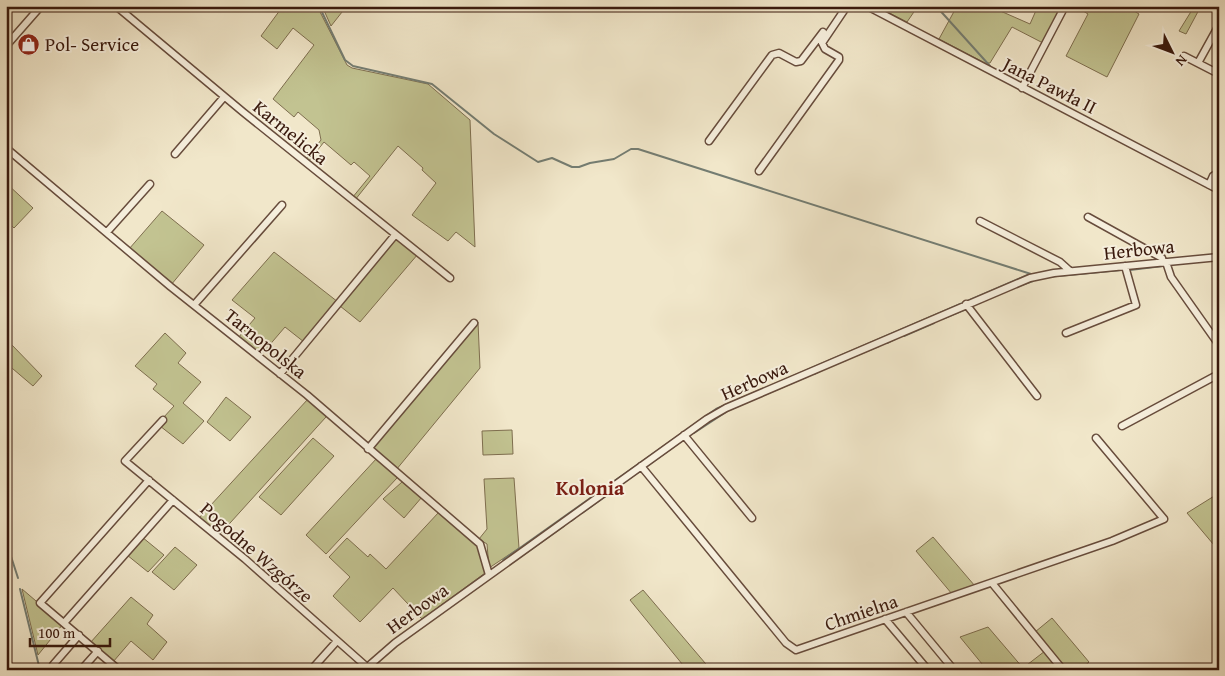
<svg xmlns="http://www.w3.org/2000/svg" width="1225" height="676" viewBox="0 0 1225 676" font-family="'Gentium Book Plus',serif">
  <rect width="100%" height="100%" fill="#f1e7ca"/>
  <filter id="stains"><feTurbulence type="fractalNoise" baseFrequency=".004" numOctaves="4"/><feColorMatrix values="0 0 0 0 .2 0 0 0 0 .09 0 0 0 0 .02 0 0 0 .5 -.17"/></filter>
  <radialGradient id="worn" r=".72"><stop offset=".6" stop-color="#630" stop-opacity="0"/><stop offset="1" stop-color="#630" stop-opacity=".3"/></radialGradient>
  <path fill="#c2c391" stroke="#7e6e4f" d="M283 6H317L347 65 352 68 428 84 470 120 475 247 456 232 448 241 412 215 436 183 422 170 423 168 398 146 355 200 352 198 370 176 354 162 351 165 324 142 308 162 305 160 321 140 319 130 298 112 294 117 273 99 314 45 293 28 277 49 261 36Z
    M322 6H345L346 7 331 26Z
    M876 6H918L907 22Z
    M957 6H989L1030 24 1038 6H1062L1043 43 1012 27 990 63H985L939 39Z
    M1075 6H1126L1139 14 1107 77 1066 56 1088 14Z
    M1186 6H1201L1186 34 1179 31 1192 10Z
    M6 183 33 208 14 228 6 220Z
    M162 211 204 245 171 285 129 249Z
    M394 240H401L418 254 360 322 340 306Z
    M274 252 338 302 304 342 285 327 261 355 238 338 255 318 232 300Z
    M478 322 480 368 396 470 374 451 373 447Z
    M9 325 11 344 42 376 33 386 6 363V326Z
    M165 333 186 353 178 363 201 382 183 403 204 421 183 444 160 426 163 418 174 406 153 389 157 384 135 366Z
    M226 397 251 417 230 441 207 422Z
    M308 399 325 413 326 417 221 533 217 534 199 518Z
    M512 430 513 454 483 455 482 431Z
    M313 438 334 456 281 515 259 497Z
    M377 458 397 475V478L326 554 306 535Z
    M514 478 519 548 489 568 487 544 479 539 487 529 484 479Z
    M402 482 422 497 404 518 383 499Z
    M1219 493V551L1187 513Z
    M439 512 472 540 479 549 485 573 422 619 393 588 360 622 333 596 350 577 329 557 347 538 368 557 370 554 386 569Z
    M142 537 164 555 148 572 127 555Z
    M933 537 975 586 952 594 916 551Z
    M175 547 197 565 174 590 152 572Z
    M22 589 63 624 38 655Z
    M643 590 711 670H687L630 600Z
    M131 597 153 615 147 624 167 642 153 660 131 641 113 662 90 643Z
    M1052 618 1089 662 1080 670H1066L1035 632Z
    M988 627 1023 668 1045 651 1061 670H987L960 637Z"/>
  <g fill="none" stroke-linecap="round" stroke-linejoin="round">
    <path stroke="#747d72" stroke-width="2" d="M319 6 345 60 353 66 432 84 494 134 538 162 552 158 572 167H579L590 163 614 159 631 149H638L1031 274
      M936 6 990 66
      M1130 270 1163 266
      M1047 277 1121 270
      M1016 287 1033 281
      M942 319 964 310
      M904 336 934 323
      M887 343 895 339
      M855 356 879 346
      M833 365 846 360
      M814 374 822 370
      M694 433 729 410 806 377
      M647 466 686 438
      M624 482 640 471
      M582 513 617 488
      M571 521 575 518
      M6 541 18 578
      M503 560 716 409 1030 274
      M509 565 564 526
      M20 589 40 670"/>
    <defs>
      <path id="minor" d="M116 6 243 112 450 278
        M867 6 1219 190
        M6 46 41 6
        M1184 56 1219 74
        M1198 63 1219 25
        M1022 88 1065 6
        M709 141 772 55 779 53 796 62 801 61 823 32
        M6 148 171 287 307 395 480 544 489 575
        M175 154 224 97
        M759 171 839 60V57L825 49 822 43 847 6
        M1209 185 1213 176 1219 172
        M1088 217 1162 258 1163 262
        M980 221 1060 262 1070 271
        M107 232 150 184
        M1166 262 1171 277 1219 345
        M966 304 1037 396
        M194 305 282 205
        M1066 333 1136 305 1125 266
        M280 374 395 235
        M163 420 125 461 245 559 367 667
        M1122 426 1219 374
        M684 435 752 518
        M368 449 474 323
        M641 466 786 643 796 650 1112 541 1164 519 1096 438
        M992 583 1063 670
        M906 612 954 670
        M885 619 928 670
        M64 623 173 500
        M53 665 79 635
        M81 670 98 651
        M119 670 40 603 149 480
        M311 670 337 641
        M364 670 395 643 707 419 726 408 1030 278 1054 273 1219 257"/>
    </defs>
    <use href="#minor" stroke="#674c3c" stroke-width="9"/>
    <use href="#minor" stroke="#f6efdd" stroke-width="6"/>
  </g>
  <defs>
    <symbol id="shop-disc" viewBox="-11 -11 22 22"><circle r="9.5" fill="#8f2418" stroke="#f6efdd"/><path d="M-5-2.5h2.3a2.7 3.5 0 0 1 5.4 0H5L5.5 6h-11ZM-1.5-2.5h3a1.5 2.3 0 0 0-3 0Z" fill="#fff"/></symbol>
  </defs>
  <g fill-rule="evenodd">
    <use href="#shop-disc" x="16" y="32" width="25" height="25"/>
  </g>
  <g text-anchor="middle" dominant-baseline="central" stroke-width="4" stroke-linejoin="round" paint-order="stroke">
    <g font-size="19" fill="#39190d" stroke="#f6efdd" text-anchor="start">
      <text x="45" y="44">Pol- Service</text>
    </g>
    <g font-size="19" fill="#39190d" stroke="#f6efdd">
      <text transform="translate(1050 85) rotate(27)">Jana Pawła II</text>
      <text transform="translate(291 132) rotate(39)">Karmelicka</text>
      <text transform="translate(1139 249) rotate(-6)">Herbowa</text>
      <text transform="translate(266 343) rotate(39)">Tarnopolska</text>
      <text transform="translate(754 380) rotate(-24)">Herbowa</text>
      <text transform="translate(257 552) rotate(41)">Pogodne Wzgórze</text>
      <text transform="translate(417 608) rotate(-36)">Herbowa</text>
      <text transform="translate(861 612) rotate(-19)">Chmielna</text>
    </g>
    <g font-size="20" font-weight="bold" fill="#7a1f14" stroke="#f6efdd">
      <text x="590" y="487">Kolonia</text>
    </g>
  </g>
  <rect width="1225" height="676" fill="none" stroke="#f1e7ca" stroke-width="25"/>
  <rect x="8" y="8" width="1210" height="661" fill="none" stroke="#39190d" stroke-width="2.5"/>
  <rect x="12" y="12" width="1200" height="651" fill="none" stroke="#39190d"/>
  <g transform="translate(1172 52) rotate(132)" stroke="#f6efdd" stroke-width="4" paint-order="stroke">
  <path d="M0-4L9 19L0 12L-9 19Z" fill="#39190d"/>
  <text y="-8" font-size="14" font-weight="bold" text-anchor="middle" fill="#39190d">N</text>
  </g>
  <path d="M30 638v8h80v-8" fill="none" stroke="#39190d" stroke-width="2.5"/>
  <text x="38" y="638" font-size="15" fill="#39190d" stroke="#f6efdd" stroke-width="4" paint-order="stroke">100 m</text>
  <rect width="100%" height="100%" filter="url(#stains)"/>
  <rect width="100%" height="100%" fill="url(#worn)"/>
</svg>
